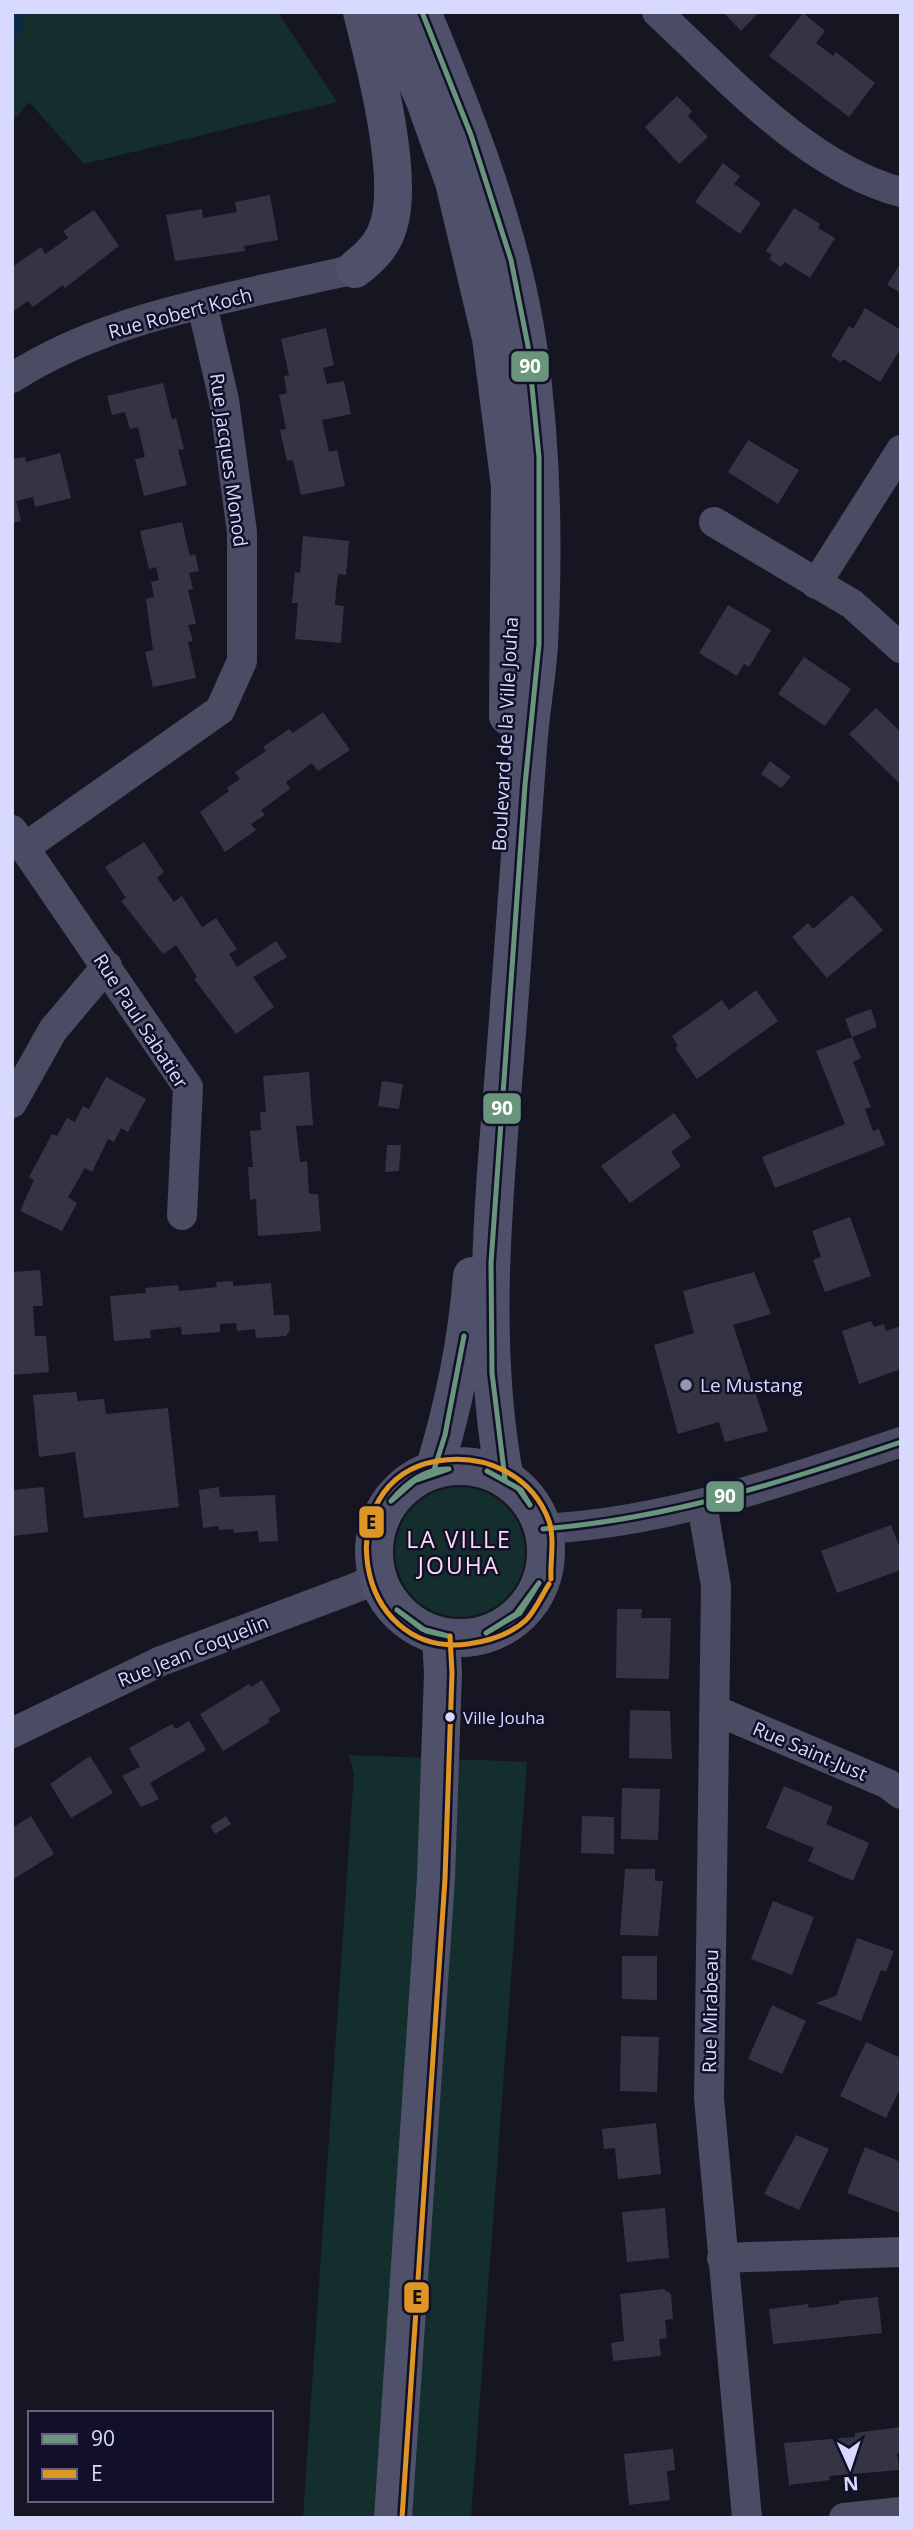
<svg xmlns="http://www.w3.org/2000/svg" width="913" height="2530" viewBox="0 0 913 2530" font-family="'Open Sans',sans-serif">
  <rect width="100%" height="100%" fill="#161622"/>
  <path fill="#132e2c" d="M12 12H278L337 102 84 164 29 102 12 122Z
    M395 1552a65 65 0 1 1 130 0a65 65 0 1 1-130 0Z
    M349 1755 527 1762 471 2518H303L354 1774Z"/>
  <g fill="none" stroke-linecap="round" stroke-linejoin="round">
    <path stroke="#0e2946" stroke-width="10" d="M12 35 19 24V12"/>
  </g>
  <path fill="#343445" d="M723 12H759L741 31Z
    M803 13 825 31 816 43 833 56 836 52 875 83 849 117 769 56Z
    M677 96 692 111 688 116 708 137 679 164 645 127Z
    M723 163 740 176 734 184 761 203 740 234 695 202Z
    M270 195 278 240 244 246 245 251 175 261 166 215 202 209 203 218 237 212 235 202Z
    M794 208 820 224 818 228 835 238 810 278 785 262 781 267 769 259 772 255 766 251Z
    M94 210 119 246 65 288 63 285 33 307 28 301 12 312V267L41 247 45 254 68 238 63 231Z
    M901 262V293L887 285Z
    M865 308 901 330V348L880 382 843 359 841 362 831 356 849 326 853 329Z
    M326 328 334 365 323 368 327 384 344 381 351 414 322 420 329 452 337 450 345 486 301 495 293 460 287 461 280 430 286 429 279 395 287 393 284 376 289 375 281 339Z
    M163 383 172 419 176 418 180 434 184 449 178 450 187 485 144 496 135 459 145 457 138 427 130 429 125 412 112 415 107 396Z
    M748 440 799 470 778 504 728 472Z
    M60 453 71 498 35 507 33 497 16 501 21 521 12 523V459L25 457 26 462Z
    M182 522 190 556 195 554 199 571 189 573 193 589 188 590 196 624 188 625 193 641 188 642 196 678 153 687 145 652 153 650 146 599 154 597 151 582 159 580 156 567 149 569 140 531Z
    M303 536 349 541 346 575 338 574 336 590 335 605 344 606 341 643 295 639 298 603H292L295 572 300 573Z
    M728 605 771 630 749 667 744 664 737 676 699 653Z
    M804 657 851 689 825 726 778 694Z
    M876 708 901 732V785L849 734Z
    M323 712 350 750 318 771 312 763 286 782 290 789 261 810 265 815 251 824 256 830 225 852 200 812 229 791 227 788 240 779 235 772 266 751 263 747 289 729 293 733Z
    M770 761 791 777 781 788 761 774Z
    M144 842 164 872 157 878 174 902 182 896 202 927 216 918 237 949 229 954 237 967 276 941 287 957 253 977 274 1007 236 1034 194 979 197 977 176 945 163 954 121 901 126 898 105 867Z
    M852 895 883 930 827 978 792 937 808 923 813 929Z
    M756 990 778 1021 697 1079 675 1048 678 1046 672 1036 722 1000 729 1010Z
    M871 1009 877 1027 852 1037 845 1019Z
    M852 1037 861 1058 853 1062 871 1107 865 1109 873 1131 879 1129 885 1145 775 1188 762 1157 845 1124 816 1051Z
    M309 1072 313 1125 296 1126 300 1162 307 1161 309 1194H318L321 1231 258 1236 256 1199 250 1200 248 1167H253L250 1131 261 1130 260 1112H266L263 1076Z
    M106 1077 146 1099 128 1132 121 1128 114 1142 108 1139 92 1172 85 1168 68 1197 77 1203 62 1231 20 1211 34 1180 29 1177 52 1134 57 1136 67 1118 75 1122 83 1106 89 1109Z
    M382 1081 403 1084 399 1109 378 1106Z
    M674 1113 691 1137 671 1152 681 1166 630 1203 601 1166Z
    M387 1145H401L399 1171 385 1172Z
    M850 1217 871 1276 825 1292 813 1260 821 1257 812 1231Z
    M40 1270 43 1306H33L35 1336H46L49 1372 12 1375V1272Z
    M754 1272 771 1314 733 1325 768 1431 725 1442 719 1422 678 1434 654 1345 694 1333 683 1291Z
    M233 1281V1286L271 1283 274 1315H289L290 1330 286 1336 256 1338 255 1329 237 1331 236 1323 220 1324V1332L182 1335 181 1327 150 1330 151 1338 114 1341 110 1296 146 1293 145 1288 178 1285 179 1291 217 1287 216 1282Z
    M871 1321 874 1327 884 1324 886 1331 901 1326V1369L859 1384 842 1331Z
    M76 1392 78 1401 104 1399 106 1414 168 1408 179 1507 84 1518 75 1452 39 1457 33 1395Z
    M44 1487 48 1532 12 1536V1490Z
    M219 1487 220 1497 275 1495 278 1541 259 1542 258 1531 234 1533 233 1529 219 1530 218 1526 203 1528 199 1490Z
    M891 1525 901 1551V1570L837 1593 821 1551Z
    M617 1609H642L641 1618H671L669 1679 616 1678Z
    M262 1680 281 1711 268 1719 270 1722 223 1751 200 1714 249 1684 251 1687Z
    M630 1710 670 1711 672 1759 629 1758Z
    M189 1721 206 1750 150 1783 159 1799 141 1807 122 1776 140 1767 129 1748 172 1724 176 1729Z
    M90 1756 113 1793 71 1818 50 1784Z
    M784 1786 833 1807 826 1824 869 1843 853 1881 808 1861 814 1848 766 1828Z
    M622 1788 660 1789 658 1840 621 1839Z
    M31 1816 54 1854 12 1880V1828Z
    M226 1816 231 1824 215 1834 210 1826Z
    M582 1816 614 1817V1854L581 1853Z
    M625 1869H655V1881H663L658 1936 620 1935Z
    M773 1901 814 1917 792 1975 751 1959Z
    M857 1938 894 1951 886 1972 881 1970 861 2021 816 2003 836 1996Z
    M622 1956H657V2000L622 1999Z
    M772 2005 806 2021 782 2074 748 2059Z
    M621 2036 659 2037 657 2092 620 2091Z
    M866 2042 901 2058V2087L886 2118 840 2096Z
    M656 2123 661 2174 618 2179 615 2148 604 2149 602 2129Z
    M796 2135 829 2149 799 2210 764 2194Z
    M865 2147 901 2162 900 2213 847 2193Z
    M665 2208 669 2258 627 2262 622 2212Z
    M664 2289 671 2294 673 2319 665 2320 667 2338 659 2339 661 2356 613 2361 611 2343 624 2341 620 2294Z
    M878 2297 882 2333 773 2344 769 2309 808 2304 809 2308 825 2306 839 2304V2301Z
    M901 2427V2453H897L899 2470 829 2476 830 2480 789 2485 784 2443 855 2437V2433Z
    M673 2449 675 2470 667 2471 670 2500 629 2505 624 2454Z"/>
  <g fill="none" stroke-linecap="round" stroke-linejoin="round">
    <path stroke="#4b4c63" stroke-width="30" d="M657 12C726 76 808 168 901 192
      M12 378C110 314 242 296 355 269
      M714 522 852 604 901 648
      M816 584 901 450
      M12 830 188 1087 182 1215
      M24 848 220 710 242 661V532L224 400 202 305
      M12 1103 53 1030 107 966
      M702 1504 716 1586 709 2098 747 2518
      M543 1529C665 1523 786 1481 901 1442
      M717 1711 888 1784 901 1794
      M12 1733 161 1661 360 1586 377 1576
      M722 2258 901 2252
      M844 2518 901 2512"/>
    <path stroke="#4e5169" stroke-width="38" d="M387 12 425 101 454 182 491 338 510 486 508 716
      M422 12C467 120 511 230 528 346 542 444 544 545 539 644 537 679 530 714 528 748 520 848 513 947 506 1046 495 1187 478 1340 505 1479
      M355 269C370 257 382 246 388 227 405 179 375 63 362 12
      M374 1552a86 86 0 1 1 172 0a86 86 0 1 1-172 0Z
      M434 1470C453 1408 467 1341 472 1276
      M393 2518 436 1878 443 1673 441 1636"/>
    <defs>
      <path id="bus-1" d="M422 12 471 135 511 260 528 346 539 457V644L525 785 491 1263 492 1373 505 1479
        M434 1470 445 1435 464 1336
        M487 1471 521 1490 530 1505
        M487 1471 518 1488 530 1505
        M391 1501C405 1484 425 1468 449 1469
        M391 1501 414 1481 449 1469
        M543 1529C667 1519 783 1482 901 1442
        M397 1610 422 1629 448 1636
        M397 1610 426 1631 448 1636
        M486 1633 516 1614 539 1583
        M486 1633 520 1613 539 1583"/>
      <path id="bus-2" d="M549 1584C542 1595 535 1611 526 1620 510 1635 489 1641 468 1644 352 1659 327 1480 437 1461 485 1453 532 1475 549 1521 555 1539 550 1560 551 1579
        M402 2518 445 1879 452 1673 450 1636"/>
    </defs>
    <use href="#bus-1" stroke="#111028" stroke-width="10"/>
    <use href="#bus-2" stroke="#111028" stroke-width="10"/>
    <use href="#bus-1" stroke="#68957b" stroke-width="5"/>
    <use href="#bus-2" stroke="#dd9525" stroke-width="5"/>
  </g>
  <circle fill="#9495b1" stroke="#111028" stroke-width="2.5" cx="686" cy="1385" r="7"/>
  <circle fill="#d8d9fe" stroke="#111028" stroke-width="2.5" cx="450" cy="1717" r="6"/>
  <g text-anchor="middle" dominant-baseline="central" stroke-width="5" stroke-linejoin="round" paint-order="stroke">
    <g font-size="17" fill="#d8d9fe" stroke="#111028" text-anchor="start">
      <text x="463" y="1717">Ville Jouha</text>
    </g>
    <g font-size="19" fill="#d8d9fe" stroke="#111028">
      <text transform="translate(180 313) rotate(-15)">Rue Robert Koch</text>
      <text transform="translate(229 460) rotate(82)">Rue Jacques Monod</text>
      <text transform="translate(505 734) rotate(-87)">Boulevard de la Ville Jouha</text>
      <text transform="translate(141 1021) rotate(57)">Rue Paul Sabatier</text>
      <text transform="translate(193 1651) rotate(-22)">Rue Jean Coquelin</text>
      <text transform="translate(810 1751) rotate(23)">Rue Saint-Just</text>
      <text transform="translate(710 2011) rotate(-89)">Rue Mirabeau</text>
    </g>
    <g font-size="19" fill="#d8d9fe" stroke="#111028" text-anchor="start">
      <text x="700" y="1385">Le Mustang</text>
    </g>
    <g font-size="23" letter-spacing="2" fill="#fedaf6" stroke="#111028">
      <text x="459" y="1539">LA VILLE<tspan x="459" dy="26">JOUHA</tspan></text>
    </g>
  </g>
  <g stroke="#111028" stroke-width="2.5">
    <rect x="510" y="350" width="40" height="33" rx="7" fill="#68957b"/>
    <rect x="482" y="1092" width="40" height="33" rx="7" fill="#68957b"/>
    <rect x="705" y="1480" width="40" height="33" rx="7" fill="#68957b"/>
    <rect x="358" y="1505" width="27" height="34" rx="7" fill="#dd9525"/>
    <rect x="403" y="2281" width="27" height="33" rx="7" fill="#dd9525"/>
  </g>
  <g font-size="19" text-anchor="middle" font-weight="bold" fill="#fff">
    <text x="530" y="373">90</text>
    <text x="502" y="1115">90</text>
    <text x="725" y="1503">90</text>
  </g>
  <g font-size="19" text-anchor="middle" font-weight="bold" fill="#111">
    <text x="371" y="1529">E</text>
    <text x="417" y="2304">E</text>
  </g>
  <rect width="913" height="2530" fill="none" stroke="#d8d9fe" stroke-width="28"/>
  <rect x="28" y="2411" width="245" height="91" fill="#111028" stroke="#61607e" stroke-width="2"/>
  <rect x="42" y="2434" width="35" height="10" fill="#68957b" stroke="#61607e" stroke-width="2"/>
  <text x="91" y="2446" font-size="21" fill="#d8d9fe">90</text>
  <rect x="42" y="2469" width="35" height="10" fill="#dd9525" stroke="#61607e" stroke-width="2"/>
  <text x="91" y="2481" font-size="21" fill="#d8d9fe">E</text>
  <g transform="translate(850 2467) rotate(177)" stroke="#111028" stroke-width="5" paint-order="stroke">
  <path d="M0-5L12 26L0 18L-12 26Z" fill="#d8d9fe"/>
  <text y="-10" font-size="19" font-weight="bold" text-anchor="middle" fill="#d8d9fe">N</text>
  </g>
</svg>
